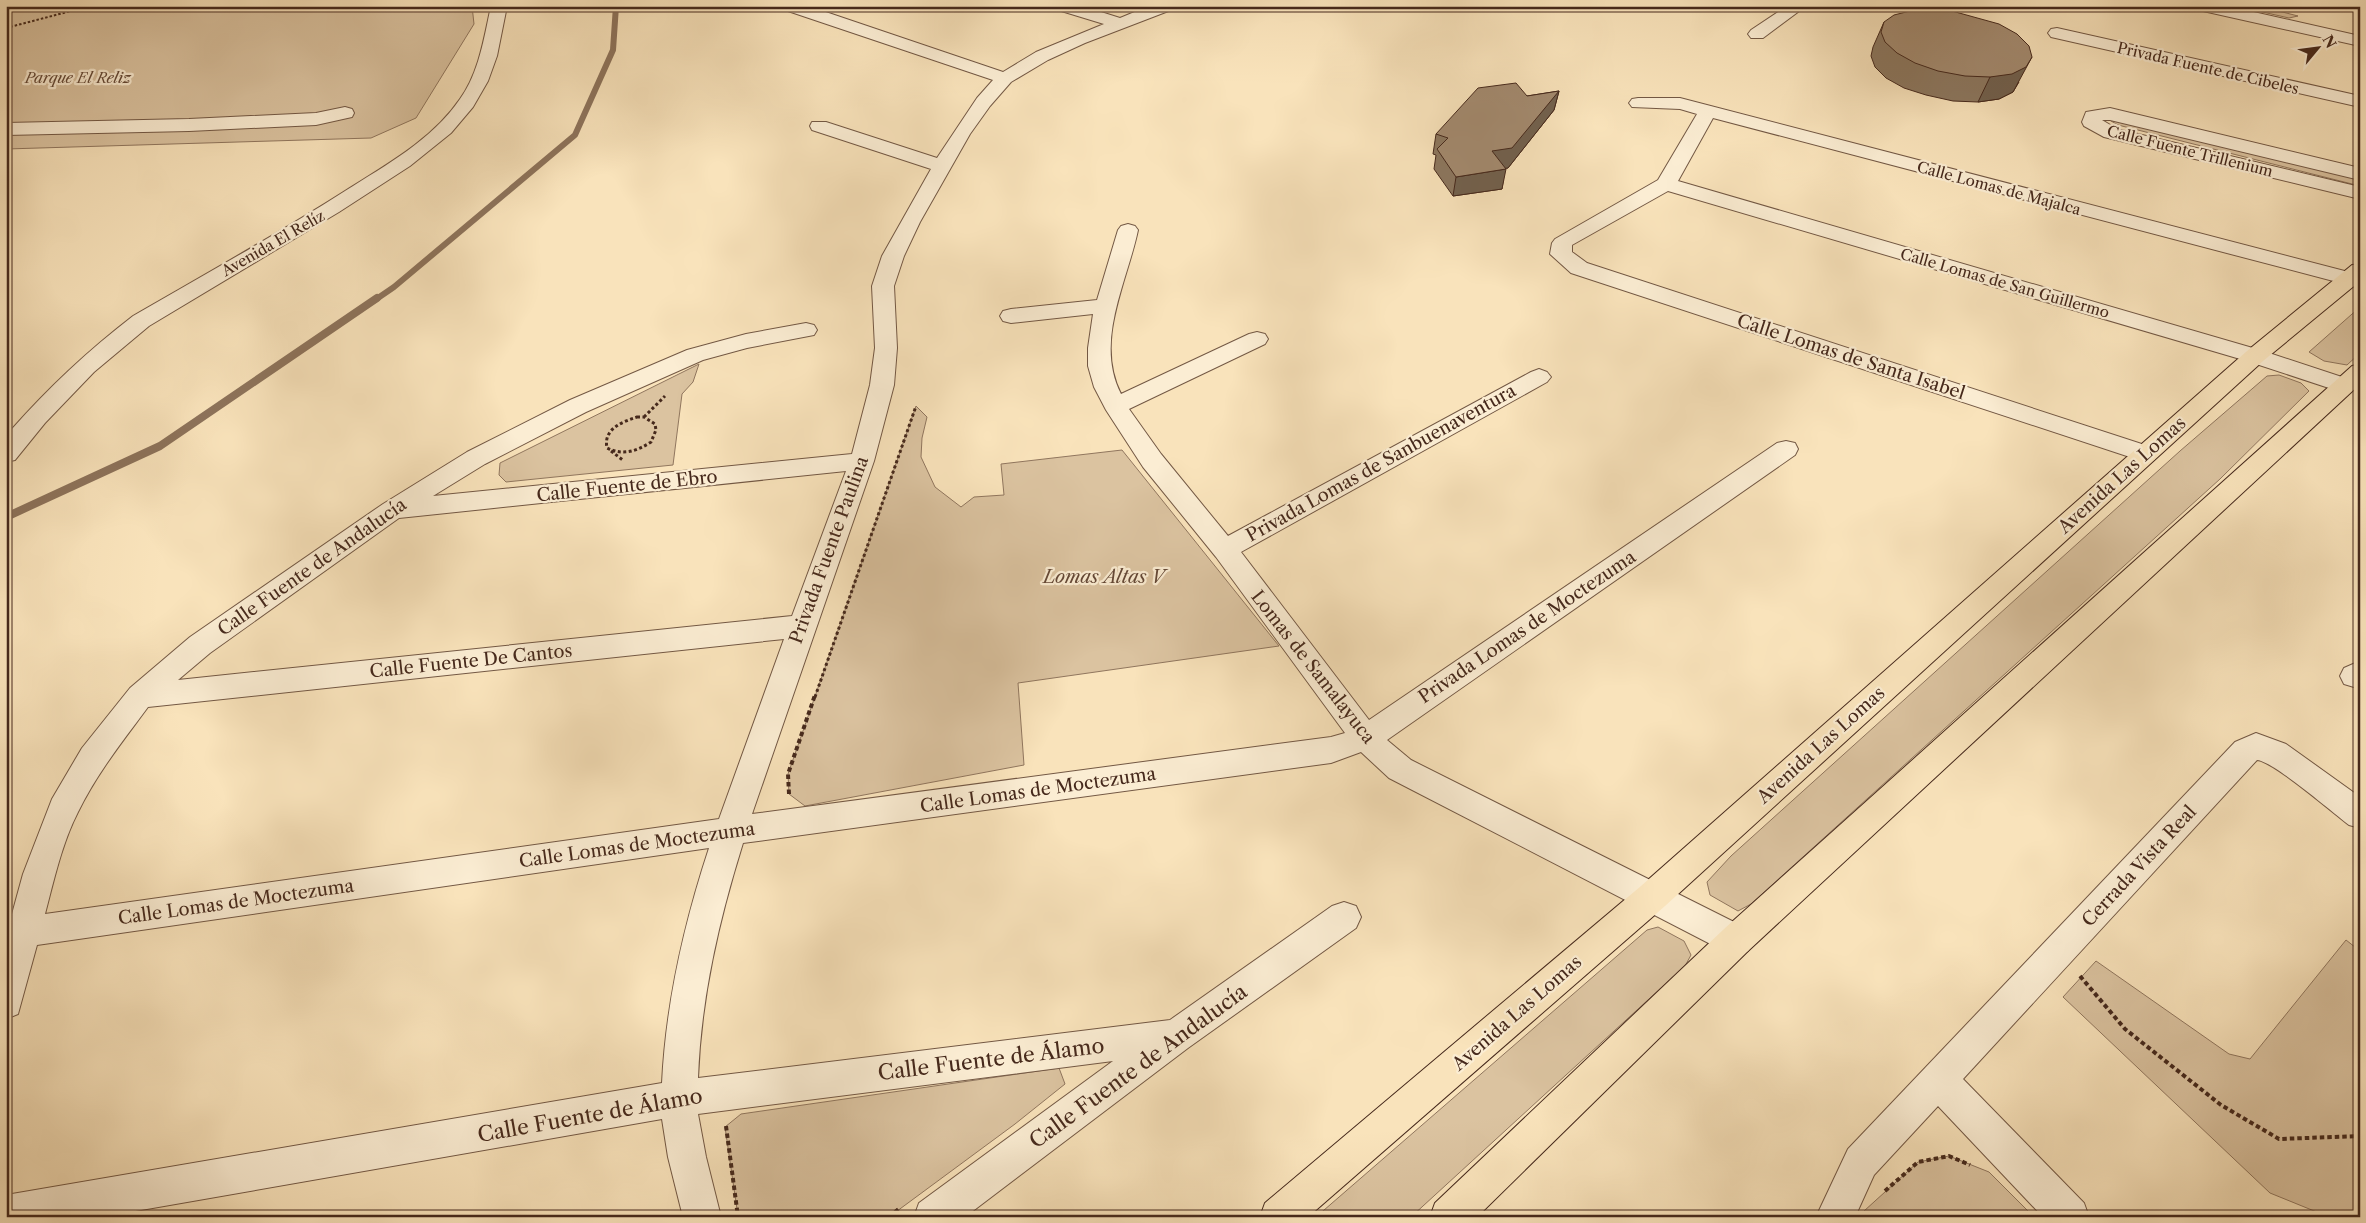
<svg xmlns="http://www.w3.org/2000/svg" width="2366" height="1223" viewBox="0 0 2366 1223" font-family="'Libre Caslon Text',serif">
  <rect width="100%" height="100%" fill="#f9e3bb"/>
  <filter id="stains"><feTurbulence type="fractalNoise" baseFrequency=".004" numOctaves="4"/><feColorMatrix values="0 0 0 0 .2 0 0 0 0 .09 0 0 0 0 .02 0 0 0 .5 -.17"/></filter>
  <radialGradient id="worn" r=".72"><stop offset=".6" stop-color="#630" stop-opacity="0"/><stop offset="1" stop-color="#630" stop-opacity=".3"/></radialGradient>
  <path fill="#dbc3a0" stroke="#90765e" d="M6 6H472L474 24 416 118 371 138 6 149Z
    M2236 6H2259L2298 16 2289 18Z
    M2112 119 2360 178V186L2118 125 2111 121Z
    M2360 307V353L2347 365 2324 361 2309 352Z
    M699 364 693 382 682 394 673 465 506 482 499 475 500 463Z
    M2279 375 2301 383 2309 391 2220 479 1751 904 1738 911 1710 895 1707 882 1731 856 2180 451 2267 376Z
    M916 406 927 417 922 438 921 457 935 487 961 507 974 497 1004 495 1001 464 1122 450 1279 646 1018 683 1024 765 805 806 789 794 788 774Z
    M1658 927 1684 941 1691 955 1685 966 1411 1217H1316L1647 930Z
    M2346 940 2360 951V1217H2329L2270 1193 2063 997 2096 961 2229 1054 2250 1059Z
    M1059 1068 1065 1084 1015 1124 889 1217 738 1216 725 1127 741 1114Z
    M1949 1156 1989 1172 2034 1217H1861L1864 1211 1918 1162Z"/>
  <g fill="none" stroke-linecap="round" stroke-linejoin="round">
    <path stroke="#8d735b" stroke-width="6" d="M375 300 394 287 575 135 613 50 616 6"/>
    <path stroke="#8d735b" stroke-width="8" d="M6 517 160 446 377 298"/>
    <defs>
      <path id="minor" d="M491 6H507L497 56 488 81 473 107 451 133 410 166 339 212 149 326 94 372 45 423 15 460 6 462V437L12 429C49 387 89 350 133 316 204 275 276 235 345 191 386 165 432 140 460 99 479 73 484 38 491 6Z
        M783 6H808L1003 72 1036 52 1104 24 1058 10 1056 6H1082L1120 18 1149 6H1173L1171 10 1085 43 1048 60 1011 82 990 106 970 134 920 222 904 256 894 286 897 348 894 385 874 461 752 814 1331 737 1345 733 1216 557 1143 467 1106 410 1094 387 1088 366V348L1093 314 1011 323 1003 321 1000 316 1003 311 1011 309 1097 300 1118 230 1121 226 1128 224 1135 226 1138 230C1127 283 1094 341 1121 394L1249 334 1257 332 1265 334 1268 339 1265 344 1129 409 1161 454 1228 536 1531 372 1539 369 1547 372 1551 377 1547 382 1241 552 1369 720 1777 443 1786 441 1795 443 1798 449 1795 455 1387 740 1411 760 1748 929 1753 940 1748 951 1736 956 1724 951 1389 778 1361 752 1331 763 743 843C719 920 701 997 698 1078L1170 1020 1332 906 1344 902 1356 906 1361 917 1356 928 1188 1048 965 1217H914L919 1203 1113 1061 698 1114 706 1157 721 1217H683L668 1157 662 1119 101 1217H6V1195L662 1083C666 1002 684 924 709 848L37 945 18 1014 6 1019V936L23 874 52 799 82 748 130 688 190 637 383 504 467 452 570 400 687 350 746 334 806 323 814 325 817 330 814 335 747 348 703 360 586 412 485 464 433 496 852 454 870 385 875 348 872 286 882 256 931 169 812 130 810 126 812 122H826L937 158 977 98 993 80 785 10ZM846 471 792 616 178 680 210 653 399 518ZM784 639 719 819 45 914C54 880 62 843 78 812 97 773 123 741 148 707Z
        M1787 6H1806L1763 38H1751L1748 34 1751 30Z
        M2195 6H2227L2360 36V46L2203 11Z
        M2057 28 2360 96V107L2051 37 2048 33 2051 29Z
        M1638 98H1680L2360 275V288L1713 118 1678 181 2263 351 2351 380 2355 385 2351 390 2343 393 2335 390 2247 361 1668 191 1572 245V252L1587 263 2154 448 2157 454 2154 460 2145 462 1571 273 1550 254 1552 243 1555 239 1658 180 1697 114 1680 109 1632 107 1629 103 1632 99Z
        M345 107 352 109 354 113 352 117 316 125 189 131 6 135V123L189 119 316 113Z
        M2110 108 2360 168V180L2110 120H2102L2117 129 2360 187V199L2104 137 2084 126 2082 122 2086 112Z
        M2360 661V686L2354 687 2344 684 2340 676 2344 668Z
        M2256 733 2286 744 2360 797V828L2349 825C2332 812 2273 761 2257 760L1963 1079 2084 1203 2089 1217H2043L1938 1106 1874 1175 1855 1217H1816L1848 1149 2235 742Z"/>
      <path id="major" d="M2360 264V281L2263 361 1665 906 1308 1217H1260L1265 1203 1641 886 2247 351 2352 265Z
        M2360 364V384L1748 951 1477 1217H1430L1435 1203 1724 929 2352 366Z"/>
    </defs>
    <use href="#minor" stroke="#735844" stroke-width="2"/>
    <use href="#major" stroke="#46291c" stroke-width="2"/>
    <path stroke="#46291c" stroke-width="2" stroke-dasharray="2.5 2" stroke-linecap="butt" d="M6 28 90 6"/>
    <path stroke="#46291c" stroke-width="3" stroke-dasharray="3 2.5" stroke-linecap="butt" d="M637 417H644L655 424 656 430 651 442C637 451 623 456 607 448 603 429 622 422 637 417Z
      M644 417 665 396
      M611 451 624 461
      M815 697 916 406"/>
    <path stroke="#46291c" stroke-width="4" stroke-dasharray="4.5 3" stroke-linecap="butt" d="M789 794 788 774 815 695
      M2080 976 2125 1029 2221 1105 2279 1139 2360 1136
      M726 1126 738 1217
      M1885 1191 1918 1162 1949 1156 1970 1165
      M889 1217 900 1208"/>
    <use href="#minor" fill="#fbedd3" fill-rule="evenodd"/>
    <use href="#major" fill="#f9e3bb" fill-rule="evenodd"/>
  </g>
  <path fill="#8c775f" stroke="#46291c" d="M1884 22 2019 82 2013 92 1999 99 1978 102 1953 101 1926 95 1904 88 1886 78 1875 67 1871 56 1873 47Z
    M1559 91 1554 110 1508 168H1505L1502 189 1453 196 1434 169 1436 155 1433 154 1436 134 1527 96Z"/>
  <path fill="#72614e" stroke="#46291c" d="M2032 57 2013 92 1999 99 1978 102 1990 77Z
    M1559 91 1554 110 1508 168 1488 171 1492 151Z
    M1506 169 1502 189 1453 196 1456 177Z"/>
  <path fill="#a38a6f" stroke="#46291c" d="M1910 11H1952L1999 24 2017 34 2029 46 2032 57 2026 67 2012 74 1990 77 1965 76 1938 71 1915 63 1897 53 1885 42 1881 32 1884 22 1894 15Z
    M1516 83 1527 96 1559 91 1512 148 1492 151 1506 169 1456 177 1437 149 1448 138 1436 134 1478 88Z"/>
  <g text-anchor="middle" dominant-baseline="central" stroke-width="4.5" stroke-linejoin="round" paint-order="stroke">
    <g font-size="15" fill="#46291c" stroke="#fbedd3">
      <text transform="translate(2208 68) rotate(13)">Privada Fuente de Cibeles</text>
      <text transform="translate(2190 151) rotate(14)">Calle Fuente Trillenium</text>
      <text transform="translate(1999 188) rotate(15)">Calle Lomas de Majalca</text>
      <text transform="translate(273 243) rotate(-30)">Avenida El Relíz</text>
      <text transform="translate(2005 283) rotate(16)">Calle Lomas de San Guillermo</text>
    </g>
    <g font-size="15" font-style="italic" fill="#644836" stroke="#fbedd3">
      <text x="78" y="77">Parque El Reliz</text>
    </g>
    <g font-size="18" fill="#46291c" stroke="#fbedd3">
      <text transform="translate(1851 357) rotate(18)">Calle Lomas de Santa Isabel</text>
      <text transform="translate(1381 463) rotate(-29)">Privada Lomas de Sanbuenaventura</text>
      <text transform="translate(2122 475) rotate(-42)">Avenida Las Lomas</text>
      <text transform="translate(627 486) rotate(-6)">Calle Fuente de Ebro</text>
      <text transform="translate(829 550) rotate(-70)">Privada Fuente Paulina</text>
      <text transform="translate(312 567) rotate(-35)">Calle Fuente de Andalucía</text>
      <text transform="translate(1527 627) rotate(-34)">Privada Lomas de Moctezuma</text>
      <text transform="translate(471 661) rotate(-6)">Calle Fuente De Cantos</text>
      <text transform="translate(1313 667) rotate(52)">Lomas de Samalayuca</text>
      <text transform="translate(1821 745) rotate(-42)">Avenida Las Lomas</text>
      <text transform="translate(1038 790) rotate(-8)">Calle Lomas de Moctezuma</text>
      <text transform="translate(637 845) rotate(-8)">Calle Lomas de Moctezuma</text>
      <text transform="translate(2139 866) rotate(-47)">Cerrada Vista Real</text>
      <text transform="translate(236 902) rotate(-8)">Calle Lomas de Moctezuma</text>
      <text transform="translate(1517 1013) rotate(-41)">Avenida Las Lomas</text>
    </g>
    <g font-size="18" font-style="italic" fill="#644836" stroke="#fbedd3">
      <text x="1104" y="577">Lomas Altas V</text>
    </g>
    <g font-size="21" fill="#46291c" stroke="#fbedd3">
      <text transform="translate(991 1059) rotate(-7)">Calle Fuente de Álamo</text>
      <text transform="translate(1138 1066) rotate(-36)">Calle Fuente de Andalucía</text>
      <text transform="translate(590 1115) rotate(-10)">Calle Fuente de Álamo</text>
    </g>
  </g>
  <rect width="2366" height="1223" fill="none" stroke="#f9e3bb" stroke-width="25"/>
  <rect x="8" y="8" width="2351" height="1208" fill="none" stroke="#46291c" stroke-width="2.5"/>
  <rect x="12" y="12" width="2341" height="1198" fill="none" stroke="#46291c"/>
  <g transform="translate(2318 48) rotate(61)" stroke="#fbedd3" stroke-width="4" paint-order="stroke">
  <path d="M0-4L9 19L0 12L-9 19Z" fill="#46291c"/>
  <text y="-8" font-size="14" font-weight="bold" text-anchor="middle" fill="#46291c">N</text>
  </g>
  <rect width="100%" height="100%" filter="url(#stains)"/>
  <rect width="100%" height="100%" fill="url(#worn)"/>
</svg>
